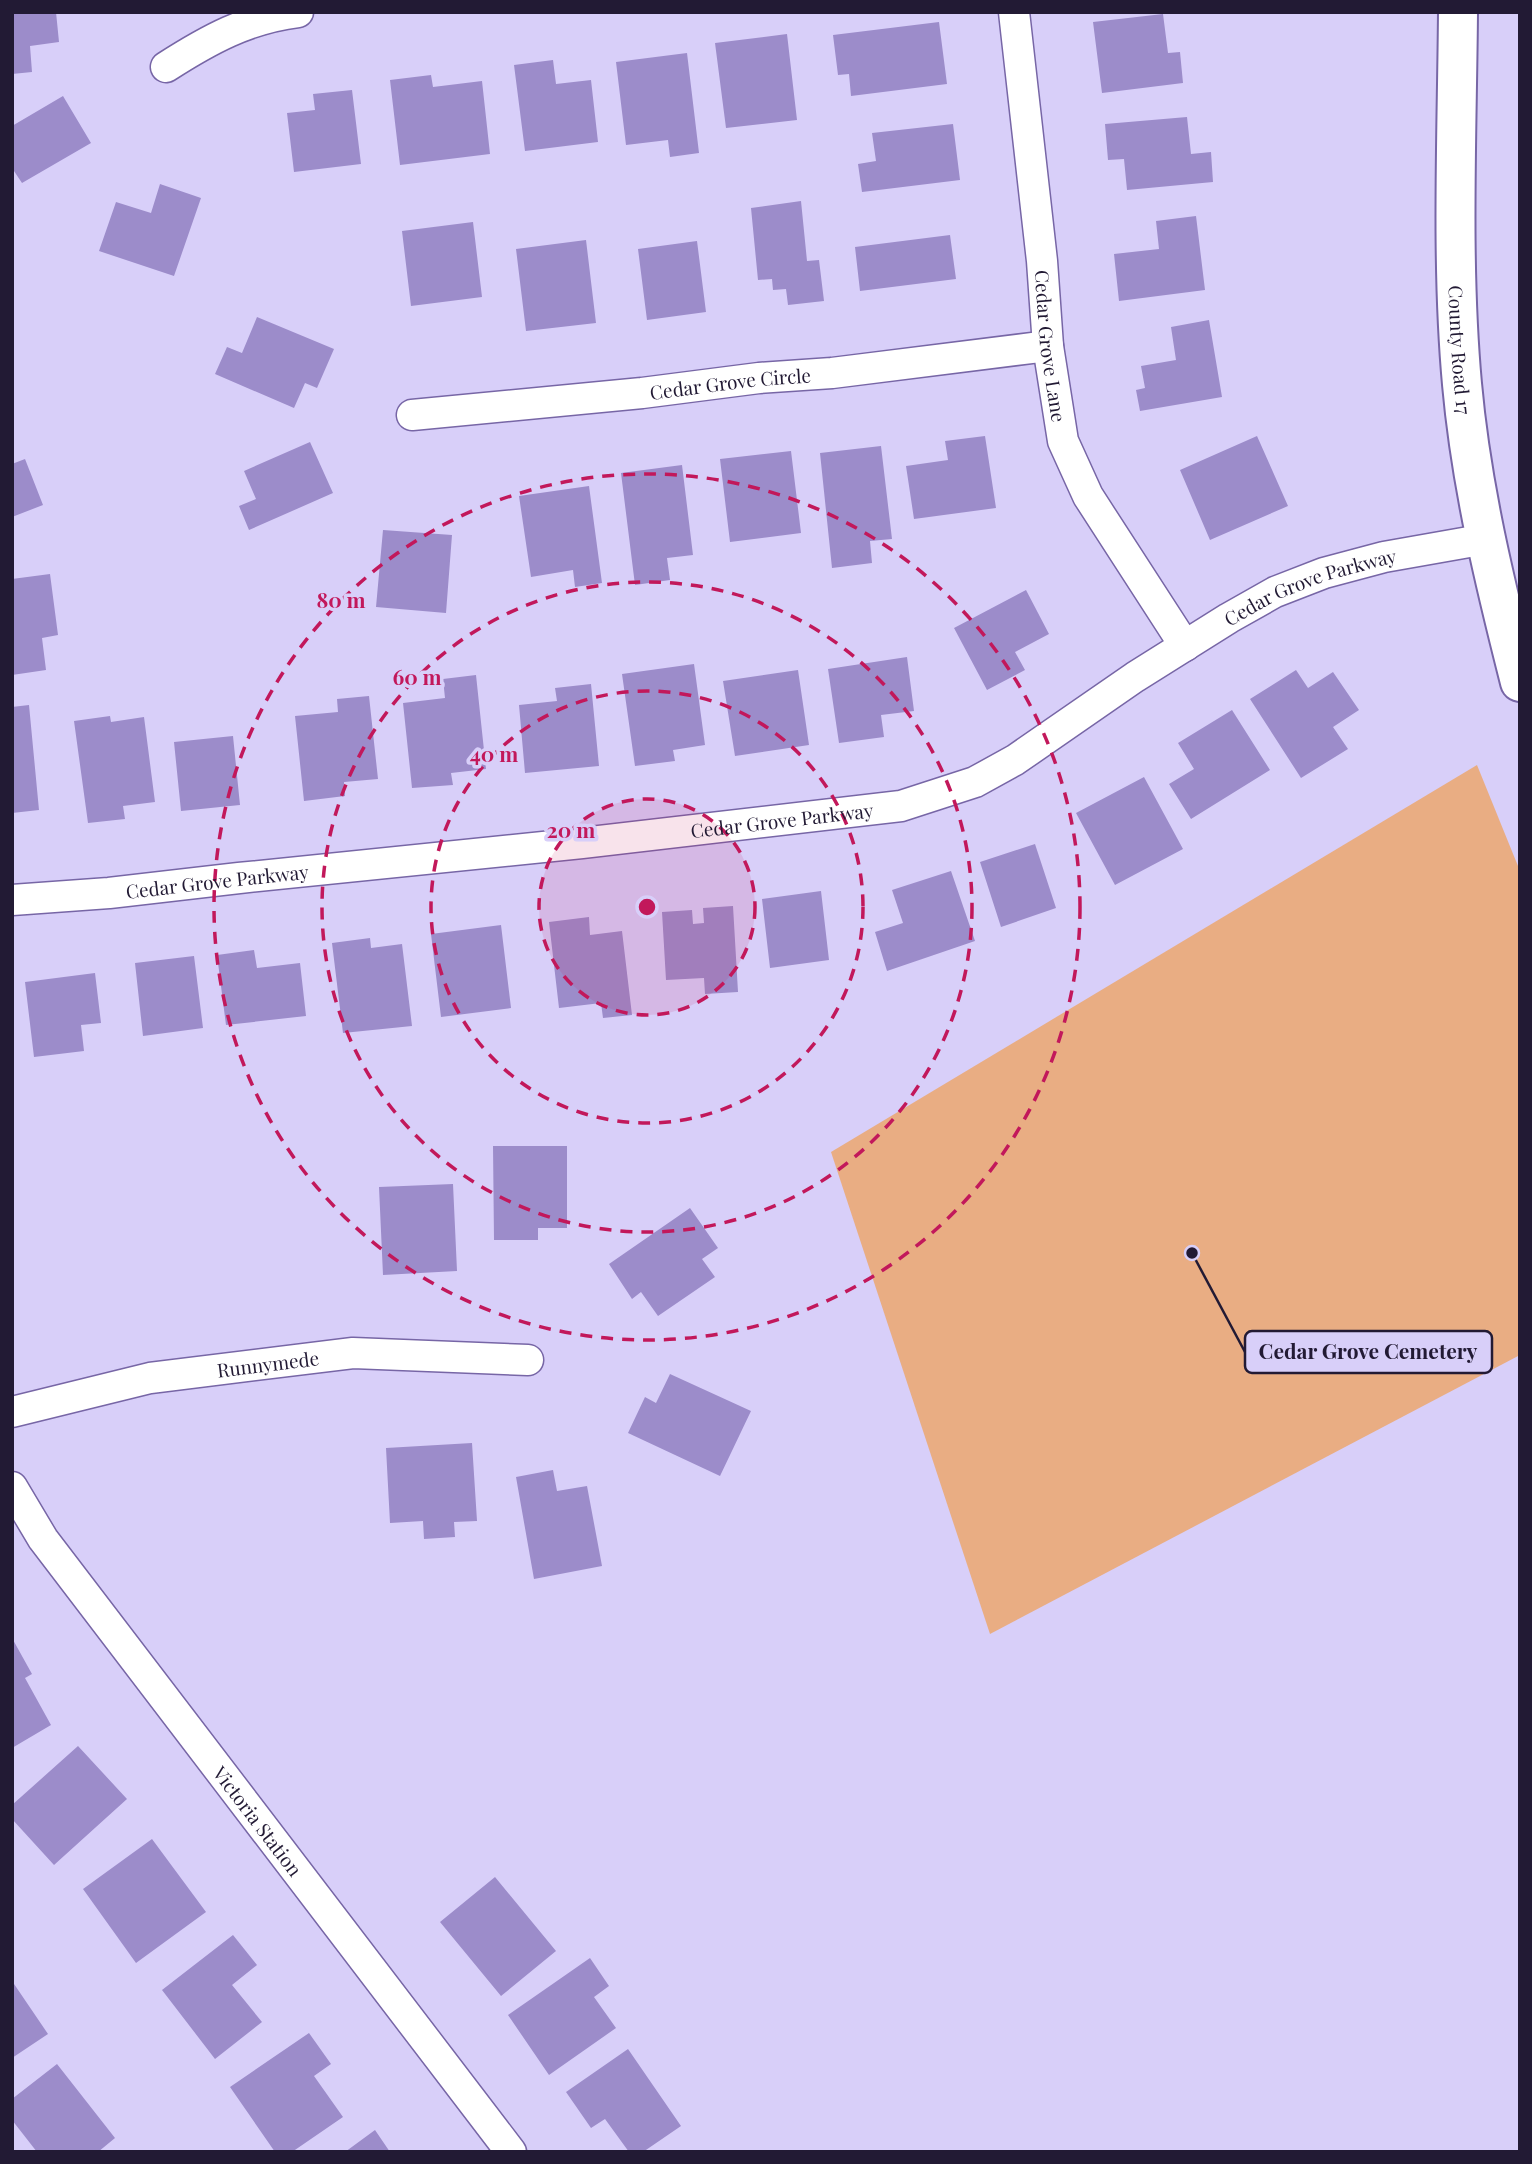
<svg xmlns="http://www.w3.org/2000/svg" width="1532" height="2164" viewBox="0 0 1532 2164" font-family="'Playfair Display',serif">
  <rect width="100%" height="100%" fill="#d8cff9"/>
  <path fill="#e9ad83" d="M1477 765 1520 871V1355L990 1634 831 1152Z"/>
  <path fill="#9c8cca" d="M12 12H56L59 42 30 46 32 72 12 74Z
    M1163 14 1168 53 1180 52 1183 83 1102 93 1093 22Z
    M939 22 947 84 851 96 849 74 838 75 833 35Z
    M787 34 797 120 726 128 715 43Z
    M687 53 699 153 670 157 668 140 626 145 616 62Z
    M553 60 556 84 591 80 598 142 525 151 514 65Z
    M431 75 433 87 482 81 490 154 400 165 390 80Z
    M352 90 361 164 294 172 287 113 315 110 313 94Z
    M63 96 91 143 22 183 12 168V126Z
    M1187 117 1191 154 1211 152 1213 182 1127 190 1124 159 1108 160 1105 124Z
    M953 124 960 180 862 192 858 164 876 161 872 133Z
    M160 184 201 198 174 276 99 251 116 202 151 213Z
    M801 201 807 261 819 260 824 301 788 305 786 289 773 290 772 279 758 280 751 208Z
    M1196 216 1205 290 1119 301 1114 254 1159 249 1156 221Z
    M473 222 482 297 411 306 402 231Z
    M950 235 956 279 860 291 855 247Z
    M586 240 596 323 526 331 516 249Z
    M697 241 706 312 647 320 638 249Z
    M257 317 334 349 317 388 305 383 294 408 215 374 227 347 242 353Z
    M1209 320 1222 397 1140 411 1136 390 1145 388 1141 366 1176 360 1171 327Z
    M985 436 996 508 914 519 906 466 948 460 945 441Z
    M1257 436 1288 506 1210 540 1180 470Z
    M310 442 333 493 249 530 239 506 256 499 244 471Z
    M881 446 892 539 870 541 872 563 832 568 820 453Z
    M791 451 801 533 730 542 720 459Z
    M25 459 43 505 12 517V464Z
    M682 465 693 555 667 558 670 580 635 585 621 473Z
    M589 486 602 583 575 587 573 570 531 577 519 496Z
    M383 530 452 535 446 613 376 607Z
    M50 574 58 635 42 638 46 670 12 675V579Z
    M1026 590 1049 634 1015 652 1025 670 987 690 954 628Z
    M907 657 914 711 881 715 884 737 839 743 828 669Z
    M694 664 705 745 673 750 675 761 635 766 622 674Z
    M798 670 809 745 735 756 723 681Z
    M1296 670 1308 688 1333 672 1359 710 1333 727 1348 749 1301 778 1250 699Z
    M476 675 486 769 451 773 453 785 412 788 403 703 445 698 443 679Z
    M591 684 599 766 525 773 519 705 557 701 555 688Z
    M369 696 378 779 344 782 345 796 304 801 295 716 338 712 337 699Z
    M29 705 39 810 12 813V707Z
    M1232 710 1270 770 1191 819 1169 784 1194 769 1178 743Z
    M110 716 111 722 144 717 155 802 123 806 125 819 88 823 74 721Z
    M233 736 240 805 181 811 174 742Z
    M1144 777 1183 849 1115 885 1076 813Z
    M1035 844 1056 908 1001 927 980 862Z
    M951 871 975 941 887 971 875 932 903 923 892 890Z
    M821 891 829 960 770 968 762 899Z
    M733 906 738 992 705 994 704 978 666 980 662 912 692 910 693 924 704 923 703 908Z
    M589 917 590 935 622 931 632 1015 603 1018 601 1003 559 1008 549 922Z
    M501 925 511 1008 441 1017 431 934Z
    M370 938 371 948 402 944 412 1026 343 1033 332 943Z
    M254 950 257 968 300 963 306 1016 226 1025 217 955Z
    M194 956 203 1028 143 1036 135 963Z
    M95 973 101 1023 81 1025 84 1051 34 1057 25 982Z
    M493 1146H567V1228H538V1240H494Z
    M453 1184 457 1271 383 1275 379 1187Z
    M690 1208 718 1248 702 1259 715 1277 658 1316 641 1292 632 1299 609 1264Z
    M670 1374 751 1411 720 1476 628 1433 645 1397 656 1403Z
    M472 1443 477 1521 454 1522 455 1537 424 1539 423 1521 390 1523 386 1448Z
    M553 1470 557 1491 587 1486 602 1566 534 1579 516 1477Z
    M12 1638 32 1674 25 1678 51 1725 12 1748Z
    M78 1746 127 1799 54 1865 12 1819V1805Z
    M152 1839 206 1912 136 1963 83 1889Z
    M495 1877 556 1951 501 1996 440 1922Z
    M233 1935 257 1965 232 1985 262 2022 215 2059 162 1990Z
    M590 1958 609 1986 594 1997 616 2028 549 2075 508 2015Z
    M12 1981 48 2034 12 2058Z
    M309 2033 331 2064 314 2076 343 2117 292 2152H275L230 2087Z
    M628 2049 681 2126 643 2152H629L605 2119 591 2128 566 2092Z
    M57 2064 115 2138 98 2152H37L12 2120V2099Z
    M375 2130 390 2152H345Z"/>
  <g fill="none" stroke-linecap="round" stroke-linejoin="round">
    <defs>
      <g id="street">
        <path id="s1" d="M1014 12 1042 261 1048 346 1063 441 1088 496 1185 646"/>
        <path d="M166 67C208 40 248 18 298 12"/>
        <path id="s2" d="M412 415 642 393 759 378 832 373 1048 346"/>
        <path id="s3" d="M12 900 109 893 239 878 582 843 901 806 975 782 1015 760 1135 677 1229 618 1275 592 1324 573 1384 557 1486 539"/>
        <path id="s4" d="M12 1412 150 1378 353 1353 528 1360"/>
        <path id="s5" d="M12 1487 43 1539 511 2152"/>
      </g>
      <g id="secondary">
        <path id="s6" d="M1458 12C1457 134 1451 263 1462 384 1471 485 1495 584 1520 682"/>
      </g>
    </defs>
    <use href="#street" stroke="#7766a6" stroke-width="33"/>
    <use href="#secondary" stroke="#7766a6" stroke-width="42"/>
    <use href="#street" stroke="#fff" stroke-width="30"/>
    <use href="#secondary" stroke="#fff" stroke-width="38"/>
  </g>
  <circle cx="647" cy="907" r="108" fill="#c2185b" fill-opacity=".12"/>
  <g fill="none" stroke="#c2185b" stroke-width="3.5" stroke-dasharray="12 9">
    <circle cx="647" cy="907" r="108"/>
    <circle cx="647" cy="907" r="216"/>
    <circle cx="647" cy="907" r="325"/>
    <circle cx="647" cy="907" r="433"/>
  </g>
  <g text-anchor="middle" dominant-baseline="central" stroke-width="7" stroke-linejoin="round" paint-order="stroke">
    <g font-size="19" fill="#221a34" stroke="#d8cff9">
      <text stroke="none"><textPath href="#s1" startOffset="336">Cedar Grove Lane</textPath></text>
      <text stroke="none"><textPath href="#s6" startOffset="338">County Road 17</textPath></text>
      <text stroke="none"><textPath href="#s2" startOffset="320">Cedar Grove Circle</textPath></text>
      <text stroke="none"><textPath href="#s3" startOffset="1362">Cedar Grove Parkway</textPath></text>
      <text stroke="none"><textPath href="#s3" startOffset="774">Cedar Grove Parkway</textPath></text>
      <text stroke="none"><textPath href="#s3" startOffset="206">Cedar Grove Parkway</textPath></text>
      <text stroke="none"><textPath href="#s4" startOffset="261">Runnymede</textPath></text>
      <text stroke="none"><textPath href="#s5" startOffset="415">Victoria Station</textPath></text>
    </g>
  </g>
  <circle cx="647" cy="907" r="10" fill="#c2185b" stroke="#d8cff9" stroke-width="3.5"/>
  <g font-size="21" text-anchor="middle" font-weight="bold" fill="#c2185b" stroke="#d8cff9" stroke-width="7" stroke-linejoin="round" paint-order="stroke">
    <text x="341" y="608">80 m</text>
    <text x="417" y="685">60 m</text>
    <text x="494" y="762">40 m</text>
    <text x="571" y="838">20 m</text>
  </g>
  <path fill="none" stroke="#221a34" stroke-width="2.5" d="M1192 1253L1245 1352"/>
  <circle fill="#221a34" stroke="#d8cff9" stroke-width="2.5" cx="1192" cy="1253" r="7"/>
  <rect fill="#d8cff9" stroke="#221a34" stroke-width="2.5" x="1245" y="1331" width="247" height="42" rx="7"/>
  <g font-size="21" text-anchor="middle" font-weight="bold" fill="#221a34">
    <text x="1368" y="1359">Cedar Grove Cemetery</text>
  </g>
  <rect width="1532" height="2164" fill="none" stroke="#221a34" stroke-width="28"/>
</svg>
